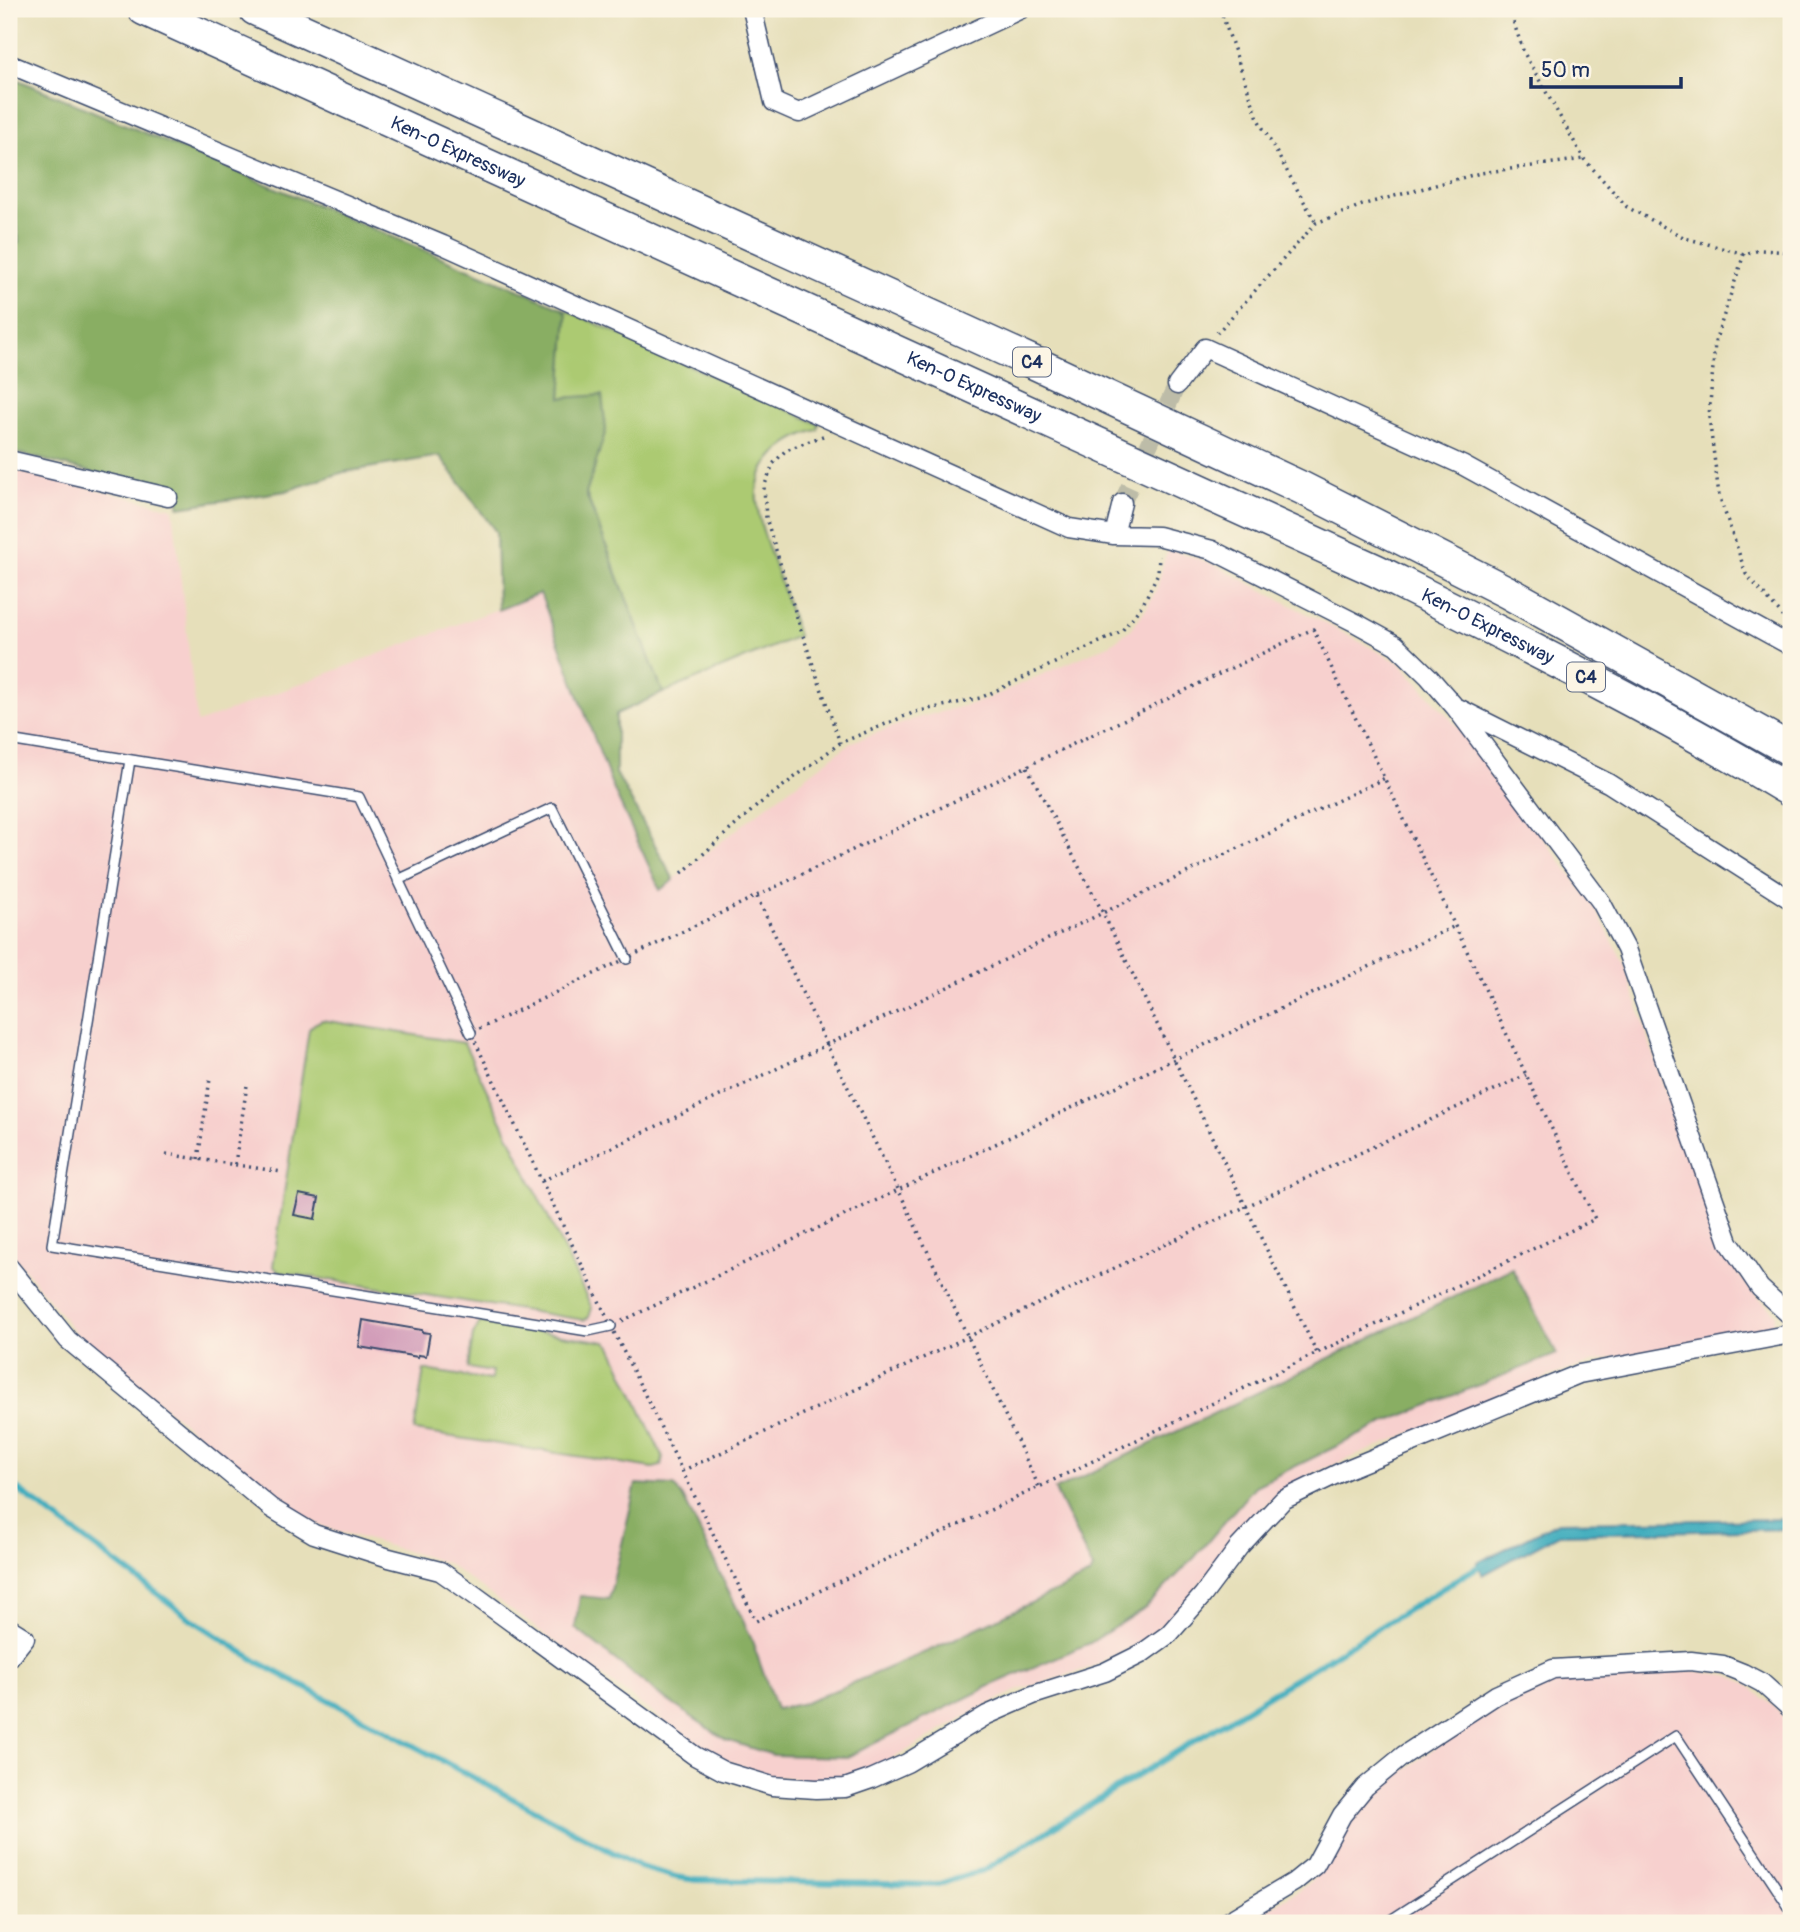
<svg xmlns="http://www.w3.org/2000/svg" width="1800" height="1932" viewBox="0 0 1800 1932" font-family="Pangolin,sans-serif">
  <rect width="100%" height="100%" fill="#fcf5e5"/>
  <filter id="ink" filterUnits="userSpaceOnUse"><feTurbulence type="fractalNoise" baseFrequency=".0143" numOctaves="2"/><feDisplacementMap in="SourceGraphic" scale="14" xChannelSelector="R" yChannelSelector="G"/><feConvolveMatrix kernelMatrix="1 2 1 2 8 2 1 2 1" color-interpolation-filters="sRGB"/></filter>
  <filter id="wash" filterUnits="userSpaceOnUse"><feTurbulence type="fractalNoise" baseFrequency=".00686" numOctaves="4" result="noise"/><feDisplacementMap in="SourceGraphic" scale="28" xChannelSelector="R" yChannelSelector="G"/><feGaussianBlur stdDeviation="1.57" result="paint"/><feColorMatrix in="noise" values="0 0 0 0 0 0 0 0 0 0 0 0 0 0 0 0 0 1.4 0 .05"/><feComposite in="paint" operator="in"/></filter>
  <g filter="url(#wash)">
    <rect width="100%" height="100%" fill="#e6dfba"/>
    <path fill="#f7d0ce" d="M9 469 173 508 197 723 540 593 613 788 660 890 765 807 852 742 917 718 982 701 1111 644 1131 629 1146 609 1157 588 1164 560 1169 549 1213 564 1400 663 1468 738 1594 906 1624 963 1664 1087 1722 1246 1734 1268 1750 1289 1776 1314 1772 1327 1600 1360 1550 1376 1311 1474 1266 1504 1248 1523 1178 1611 1140 1643 1092 1667 1016 1691 975 1711 887 1762 853 1776 816 1781 774 1776 740 1766 695 1744 447 1563 321 1526 281 1503 77 1335 9 1250Z
      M1696 1671 1727 1675 1746 1683 1780 1712 1791 1731V1923H1245L1307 1885 1326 1865 1349 1820 1372 1794 1490 1707 1536 1683 1569 1675Z"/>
    <path fill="#acca72" stroke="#647c68" stroke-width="2" d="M562 308 819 424 818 430C785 438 754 465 757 501 759 523 767 544 774 564 782 588 790 612 798 636L663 693 586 493 595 467 602 396 561 398 567 315Z
      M322 1020 464 1043 592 1308 589 1317 584 1320 279 1272 273 1266 309 1029 314 1024Z
      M480 1322 606 1342 611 1346 663 1458 661 1466 653 1468 414 1431 424 1370 491 1380 492 1372 468 1368 473 1335Z"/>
    <path fill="#89ae64" stroke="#526e61" stroke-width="2" d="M9 76 562 308 567 315 561 398 602 395 606 430 586 494 663 693 616 714V773L674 880 660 890 613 788 540 593 498 610 496 532 440 456 344 472 286 491 179 507V495L9 451V246L19 242 15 209 9 196Z
      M1512 1268 1557 1354 1384 1423 1255 1486 1194 1558 1146 1607 1090 1643 994 1684 847 1757 773 1755 726 1740 661 1696 575 1628 580 1596 609 1599 636 1484 674 1486 683 1497 750 1635 776 1709 805 1703 935 1648 1090 1575 1093 1569 1055 1490 1350 1348Z"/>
    <path fill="#40adbe" stroke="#2e6e8e" stroke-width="2" d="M1791 1519V1529L1559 1534 1483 1575 1477 1563 1558 1522Z"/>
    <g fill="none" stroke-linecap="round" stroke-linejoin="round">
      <path stroke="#40adbe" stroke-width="6" d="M9 1483 190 1618 258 1662 640 1867 676 1877 696 1880 936 1885 984 1870 1484 1563"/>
    </g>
    <g id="blocks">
      <path fill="#d29db9" d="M299 1194 319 1198 315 1219 294 1215Z
        M363 1320 422 1330V1332L430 1333 426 1356 418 1355V1357L359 1347Z"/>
    </g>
  </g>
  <g filter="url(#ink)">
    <use href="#blocks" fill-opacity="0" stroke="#39496c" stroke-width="2"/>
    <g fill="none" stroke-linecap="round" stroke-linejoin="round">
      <path stroke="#bdbca8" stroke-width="18" stroke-dasharray="18 9" stroke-linecap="butt" d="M1122 503 1177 385"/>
      <defs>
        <path id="lane" d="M9 740 359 797 471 1033
          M130 760 52 1245 588 1331 611 1326
          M398 880 552 808 627 959
          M1386 1923 1676 1736 1791 1910"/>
        <path id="street" d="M752 9 774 102 799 113 1021 9
          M9 64 443 245 1069 528 1114 535 1158 536 1212 550 1356 623 1396 645 1429 677 1455 707 1601 902 1626 949 1729 1242 1760 1288 1791 1316
          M1177 385 1205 348 1462 465 1791 646
          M9 460 168 497
          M1114 535 1122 503
          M1458 708 1608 783 1791 900
          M9 1267 68 1340 271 1508 314 1534 389 1558 440 1571 473 1594 695 1756 723 1771 772 1786 816 1789 845 1788 871 1779 907 1763 987 1715 1033 1695 1105 1672 1141 1654 1169 1634 1203 1595 1239 1547 1283 1500 1345 1470 1579 1374 1791 1334
          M9 1628 25 1638 9 1658
          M1225 1923 1294 1882 1315 1865 1342 1815 1365 1787 1404 1755 1496 1695 1553 1669 1691 1661 1723 1665 1743 1673 1762 1683 1791 1709"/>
        <g id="highway">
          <path id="s1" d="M144 9 1377 571C1517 641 1657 710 1791 791"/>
          <path d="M255 9 1039 365 1302 488 1509 593 1791 750"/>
        </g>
      </defs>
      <use href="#lane" stroke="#39496c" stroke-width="12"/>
      <use href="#street" stroke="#39496c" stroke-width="21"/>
      <use href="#highway" stroke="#39496c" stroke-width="35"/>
      <path stroke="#39496c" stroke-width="3.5" stroke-dasharray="2 5" stroke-linecap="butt" d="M1220 9 1259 121 1316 223
        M1509 9 1524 53 1584 159 1627 207 1685 238 1744 254 1760 250 1791 252
        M1744 254 1715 342 1709 417 1719 495 1746 574 1787 621
        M1217 333 1316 223 1365 204 1480 173 1584 159
        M823 436 786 450 773 464 764 487 766 518 800 627 840 743
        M1313 629 1595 1219 1039 1487 756 1621 611 1326 471 1033Z
        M1027 767 1103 913 1317 1353
        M682 873 758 805 840 743 915 712 980 698 1121 632 1143 604 1158 573 1159 556
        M757 897 828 1047 899 1191 1039 1487
        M166 1154 282 1172
        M198 1159 210 1079
        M235 1164 247 1085
        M542 1181 1385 778
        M622 1321 1455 926
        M682 1471 1526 1075"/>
      <use href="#lane" stroke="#fff" stroke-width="9"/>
      <use href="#street" stroke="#fff" stroke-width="18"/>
      <use href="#highway" stroke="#fff" stroke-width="32"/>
    </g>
  </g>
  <g text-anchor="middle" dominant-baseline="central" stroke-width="5" stroke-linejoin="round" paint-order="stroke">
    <g fill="#fcf5e5" stroke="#5e6a86" stroke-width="2">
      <rect x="1013" y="347.5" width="38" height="29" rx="5"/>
      <rect x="1567" y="662.5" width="38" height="29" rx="5"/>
    </g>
    <g font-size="18" font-weight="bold" fill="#1b2f5e">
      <text x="1032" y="362">C4</text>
      <text x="1586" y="677">C4</text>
    </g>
    <g font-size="19" fill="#1b2f5e" stroke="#fcf5e5">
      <text stroke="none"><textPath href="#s1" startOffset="345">Ken-O Expressway</textPath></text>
      <text stroke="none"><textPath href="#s1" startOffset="912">Ken-O Expressway</textPath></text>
      <text stroke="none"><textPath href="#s1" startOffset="1479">Ken-O Expressway</textPath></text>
    </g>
  </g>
  <rect width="1800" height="1932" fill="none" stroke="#fcf5e5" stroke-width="35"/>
  <path d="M1531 77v10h150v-10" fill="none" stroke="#1b2f5e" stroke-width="3.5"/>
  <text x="1541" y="77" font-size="21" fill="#1b2f5e" stroke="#fcf5e5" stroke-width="5" paint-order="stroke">50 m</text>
</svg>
